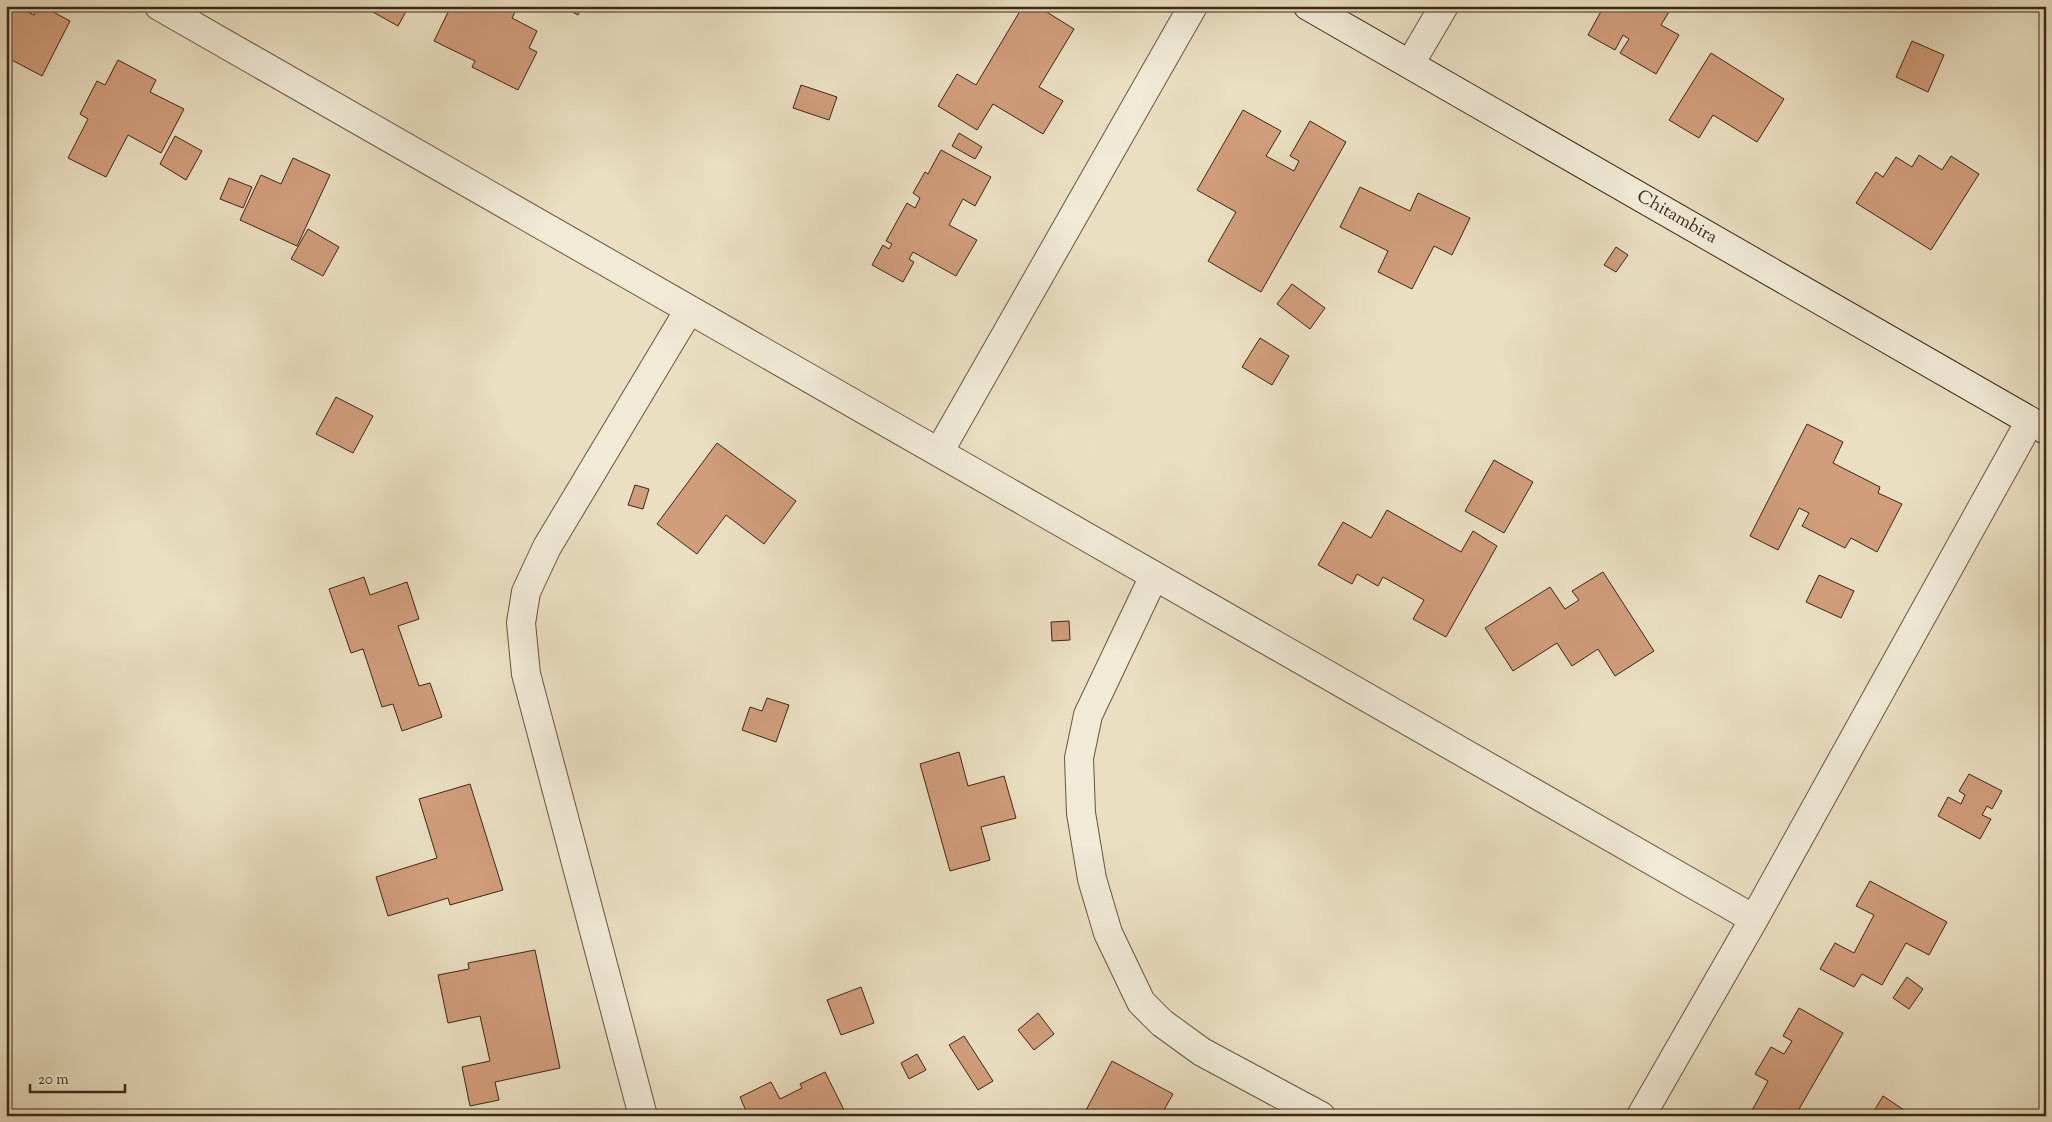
<svg xmlns="http://www.w3.org/2000/svg" width="2052" height="1122" viewBox="0 0 2052 1122" font-family="'Sorts Mill Goudy',serif">
  <rect width="100%" height="100%" fill="#eadfc2"/>
  <filter id="stains"><feTurbulence type="fractalNoise" baseFrequency=".004" numOctaves="4"/><feColorMatrix values="0 0 0 0 .2 0 0 0 0 .09 0 0 0 0 .02 0 0 0 .5 -.17"/></filter>
  <radialGradient id="worn" r=".72"><stop offset=".6" stop-color="#630" stop-opacity="0"/><stop offset="1" stop-color="#630" stop-opacity=".3"/></radialGradient>
  <path fill="#d19d7b" stroke="#3a2815" d="M6 6H16L34 15 38 6H42L70 21 42 76 6 57Z
    M362 6H409L398 26Z
    M451 6H518L512 18 537 31 529 48 537 52 518 90 472 67 475 61 434 41Z
    M561 6H582L578 15Z
    M1023 6H1037L1074 29 1039 87 1063 101 1043 134 993 104 977 130 938 106 957 74 976 85Z
    M1604 6 1672 7 1661 25 1679 35 1656 74 1620 53 1629 39 1623 35 1615 50 1588 35Z
    M1912 41 1944 55 1928 92 1896 77Z
    M1711 53 1784 99 1757 142 1713 115 1699 138 1669 120Z
    M118 60 156 80 150 92 184 109 161 153 128 135 106 177 68 158 88 119 80 114 97 81 105 85Z
    M801 85 837 97 829 120 793 108Z
    M1243 110 1281 131 1266 156 1294 171 1299 161 1290 156 1310 121 1346 142 1261 292 1208 261 1236 212 1197 190Z
    M959 133 982 147 975 159 952 146Z
    M175 136 202 151 186 180 160 164Z
    M941 150 991 177 975 206 963 199 949 225 977 240 956 276 913 252 909 259 914 262 903 282 872 265 883 245 889 249 892 244 886 241 907 203 915 208 920 198 913 193 925 172 928 174Z
    M1919 155 1942 170 1951 156 1979 174 1931 250 1856 203 1876 172 1883 177 1896 157 1912 167Z
    M293 158 330 175 297 246 240 220 261 175 281 184Z
    M229 178 252 187 243 208 220 199Z
    M1360 187 1410 211 1418 193 1470 218 1452 255 1434 246 1412 289 1378 272 1388 251 1340 227Z
    M308 229 339 247 323 276 291 259Z
    M1616 247 1628 255 1616 272 1604 265Z
    M1292 284 1325 308 1310 329 1277 304Z
    M1260 338 1289 356 1272 385 1242 367Z
    M336 397 373 416 353 453 316 434Z
    M1807 424 1843 442 1833 463 1880 487 1878 493 1902 504 1877 552 1851 538 1845 548 1802 526 1809 513 1799 508 1778 550 1750 536Z
    M717 443 796 501 764 544 726 515 697 554 657 524Z
    M1494 460 1533 482 1504 533 1465 511Z
    M635 485 649 489 643 509 628 505Z
    M1387 510 1461 552 1473 531 1497 546 1446 637 1413 619 1424 600 1383 577 1378 586 1357 574 1352 584 1318 565 1343 522 1371 538Z
    M1603 572 1654 651 1615 676 1598 649 1572 666 1557 643 1513 671 1485 628 1550 587 1565 609 1579 600 1572 591Z
    M1819 575 1854 591 1841 618 1806 602Z
    M364 577 370 595 407 582 419 619 398 626 419 686 430 683 442 717 402 731 393 704 382 707 363 649 351 653 329 589Z
    M1069 621 1070 640 1052 641 1051 622Z
    M767 698 789 705 776 742 742 730 750 707 762 711Z
    M959 752 968 786 1004 776 1016 818 981 827 990 860 950 871 920 764Z
    M1969 774 2002 791 1992 809 1987 806 1982 815 1991 819 1980 839 1938 816 1948 797 1961 804 1965 795 1959 791Z
    M470 784 503 890 450 905 448 898 388 916 376 877 437 858 419 799Z
    M1870 881 1947 922 1929 955 1906 943 1882 985 1862 974 1854 987 1820 969 1835 943 1854 953 1874 915 1856 906Z
    M535 950 560 1068 495 1082 499 1100 470 1106 462 1067 490 1061 480 1016 448 1023 438 975 469 969 468 963Z
    M1907 977 1923 989 1909 1009 1893 998Z
    M861 987 874 1023 841 1035 827 1000Z
    M1799 1008 1843 1033 1795 1116H1749L1768 1081 1755 1074 1771 1047 1784 1054 1792 1041 1783 1036Z
    M1038 1013 1054 1034 1034 1050 1018 1030Z
    M964 1036 993 1081 978 1090 949 1045Z
    M917 1054 926 1070 909 1079 901 1063Z
    M1112 1061 1173 1094 1164 1110 1175 1116H1083Z
    M825 1072 847 1116H741L747 1113 740 1097 771 1082 780 1099 802 1088 800 1084Z
    M1883 1096 1913 1116H1871Z"/>
  <g fill="none" stroke-linecap="round" stroke-linejoin="round">
    <defs>
      <path id="street" d="M159 6 1754 919 2030 421
        M1410 64 1444 6
        M939 452 1193 6
        M1154 576 1088 715 1079 758 1081 813 1092 879 1108 933 1141 1002 1162 1023 1202 1052 1321 1116
        M643 1116 526 674 521 623 526 592 547 547 689 310
        M1641 1116 1754 919"/>
      <g id="secondary">
        <path id="s1" d="M1308 6 2046 430"/>
      </g>
    </defs>
    <use href="#street" stroke="#665640" stroke-width="30"/>
    <use href="#secondary" stroke="#3a2815" stroke-width="30"/>
    <use href="#street" stroke="#f1ead7" stroke-width="28"/>
    <use href="#secondary" stroke="#f1ead7" stroke-width="28"/>
  </g>
  <g text-anchor="middle" dominant-baseline="central" stroke-width="4" stroke-linejoin="round" paint-order="stroke">
    <g font-size="18" fill="#3a2815" stroke="#f1ead7">
      <text stroke="none"><textPath href="#s1" startOffset="425">Chitambira</textPath></text>
    </g>
  </g>
  <rect width="2052" height="1122" fill="none" stroke="#eadfc2" stroke-width="25"/>
  <rect x="8" y="8" width="2037" height="1107" fill="none" stroke="#3a2815" stroke-width="2.5"/>
  <rect x="12" y="12" width="2027" height="1097" fill="none" stroke="#3a2815"/>
  <path d="M30 1084v8h95v-8" fill="none" stroke="#3a2815" stroke-width="2.5"/>
  <text x="38" y="1084" font-size="15" fill="#3a2815" stroke="#f1ead7" stroke-width="4" paint-order="stroke">20 m</text>
  <rect width="100%" height="100%" filter="url(#stains)"/>
  <rect width="100%" height="100%" fill="url(#worn)"/>
</svg>
